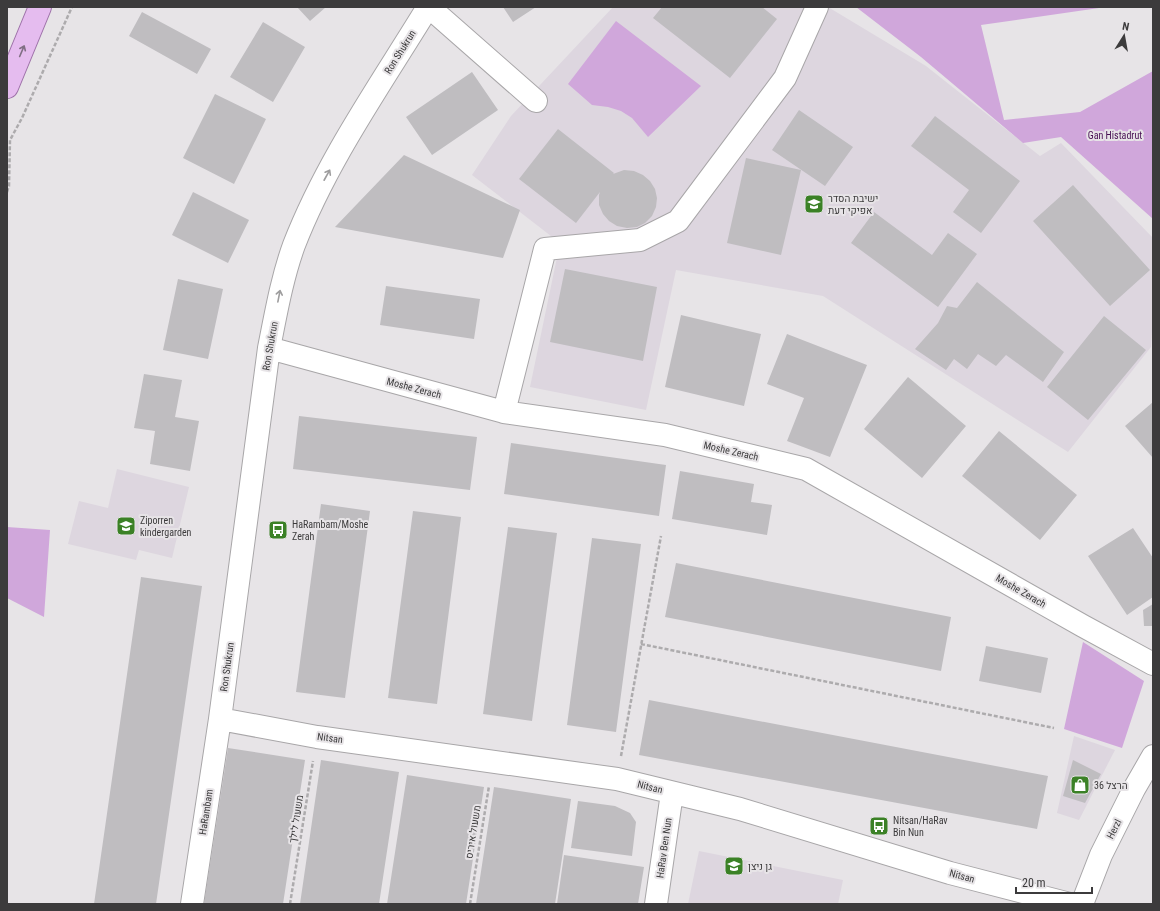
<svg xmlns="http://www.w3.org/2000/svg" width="1160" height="911" viewBox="0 0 1160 911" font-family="'Roboto Condensed',Heebo,sans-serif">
  <rect width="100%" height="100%" fill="#e7e4e7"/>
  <path fill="#ddd6df" d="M613 7H828L926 66 1040 156 1061 143 1153 238V317L1151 347 1068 452 823 296 676 270 646 410 530 387 560 243 472 175 511 116Z
    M117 469 189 487 172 558 139 550 136 560 68 544 79 501 108 508Z
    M1074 736 1115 750 1079 820 1057 813Z
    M699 851 843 880 838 904H688Z"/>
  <path fill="#d0a7db" d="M856 7H1106L981 25 1004 120 1080 112 1153 71V219L1061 137 1023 143 921 57Z
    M616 21 701 86 648 137 632 118 621 111 608 107 592 105 568 84Z
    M7 527 50 530 44 617 7 598Z
    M1083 642 1144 681 1122 748 1064 729Z"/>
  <path fill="#bfbdc0" d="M297 7H326L310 21Z
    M503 7H536L513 22Z
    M662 7H762L777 19 730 78 653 18Z
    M142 12 211 49 197 74 129 36Z
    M263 22 305 47 273 102 230 77Z
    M472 72 498 110 432 155 406 117Z
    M215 94 266 119 234 184 183 158Z
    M799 110 853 147 825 186 772 150Z
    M935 116 1020 181 981 233 953 212 969 190 911 146Z
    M558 129 614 173 613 174 624 170 634 171 643 175 650 181 655 189 657 198 656 207 652 216 645 223 637 227 627 228 617 226 609 221 603 214 599 205V195L600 192 576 223 519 179Z
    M404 155 520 210 503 258 335 227Z
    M746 158 801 170 781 255 727 243Z
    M1073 185 1150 270 1110 306 1033 221Z
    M193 192 249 220 228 263 172 235Z
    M874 212 932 255 948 233 977 254 938 307 851 243Z
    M565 269 657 287 643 361 550 342Z
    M178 279 223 289 208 359 163 350Z
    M977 282 1064 352 1043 382 1006 355 996 366 978 354 967 369 954 359 946 370 915 349 938 323 947 306 957 308Z
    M386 286 480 299 474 339 380 325Z
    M681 315 761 334 744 406 665 387Z
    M1104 316 1146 350 1088 420 1047 387Z
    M787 334 867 365 830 457 787 441 804 398 767 384Z
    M144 374 182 380 175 417 199 421 190 471 150 464 155 431 134 428Z
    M908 377 966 426 922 478 864 429Z
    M1153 402V458L1125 426Z
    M299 416 477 437 470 490 293 469Z
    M999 431 1077 495 1040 540 962 476Z
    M511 443 666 465 659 516 504 494Z
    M680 471 754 484 751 502 772 505 767 535 672 519Z
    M321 504 370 511 345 698 296 692Z
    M413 511 461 517 437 704 388 698Z
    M508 527 557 533 532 721 483 714Z
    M1133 528 1153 558V597L1127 615 1088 556Z
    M592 538 641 544 616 732 567 725Z
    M676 563 951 617 941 671 665 617Z
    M141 577 202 586 156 904H94Z
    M1153 604V626H1144L1143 610Z
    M986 646 1048 658 1041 693 979 681Z
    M649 700 1048 776 1037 829 639 755Z
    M228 748 305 760 283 904H204Z
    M321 760 399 772 379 904H300Z
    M1073 760 1101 774 1085 803 1063 796Z
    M407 775 484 787 466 904H387Z
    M494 787 571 799 555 904H476Z
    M578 801 615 806 630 813 636 822 632 856 571 848Z
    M564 855 644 867 638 904H557Z"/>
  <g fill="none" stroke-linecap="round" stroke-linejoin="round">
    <defs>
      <path id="minor" d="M429 7 536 101
        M269 348 504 412 665 435 806 469 1083 626 1153 664
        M504 412 545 249 640 240 678 221 785 78 817 7
        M220 719 317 737 617 779 740 809 950 873 1070 904
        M192 904 220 719 269 348C276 313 282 278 294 245 327 160 381 84 428 7
        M656 904 672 793
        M1082 904 1101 855 1134 789 1153 756"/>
      <path id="major" d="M7 87 40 7"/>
    </defs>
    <use href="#minor" stroke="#a8a6a8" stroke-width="24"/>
    <use href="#major" stroke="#9e72a9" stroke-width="24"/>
    <path stroke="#adabad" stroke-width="2.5" stroke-dasharray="4 2" stroke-linecap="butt" d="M7 192 9 186 10 140 22 118 72 7
      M641 644 1054 728
      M621 756 661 536
      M290 904 313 761
      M470 904 489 786"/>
    <use href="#minor" stroke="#fff" stroke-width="22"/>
    <use href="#major" stroke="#e5bcef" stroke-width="22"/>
  </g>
  <defs><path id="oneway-shaft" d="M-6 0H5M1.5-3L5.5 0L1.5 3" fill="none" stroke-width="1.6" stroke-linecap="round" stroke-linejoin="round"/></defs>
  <use stroke="#806f84" href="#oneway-shaft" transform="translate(22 51) rotate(-67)"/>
  <g stroke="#9e9d9e">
    <use href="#oneway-shaft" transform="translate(327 175) rotate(-61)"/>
    <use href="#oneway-shaft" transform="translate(279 296) rotate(-79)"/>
  </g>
  <defs>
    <symbol id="university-square" viewBox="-11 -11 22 22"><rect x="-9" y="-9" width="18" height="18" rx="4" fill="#3b8126" stroke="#e7e4e7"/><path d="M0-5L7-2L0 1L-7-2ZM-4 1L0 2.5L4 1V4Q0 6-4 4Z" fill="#fff"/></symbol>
    <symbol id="school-square" viewBox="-11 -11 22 22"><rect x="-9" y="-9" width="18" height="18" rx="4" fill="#3b8126" stroke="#e7e4e7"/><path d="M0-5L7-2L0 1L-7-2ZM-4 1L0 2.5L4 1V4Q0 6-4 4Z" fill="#fff"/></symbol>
    <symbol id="bus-square" viewBox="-11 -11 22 22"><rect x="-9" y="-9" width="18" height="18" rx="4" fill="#3b8126" stroke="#e7e4e7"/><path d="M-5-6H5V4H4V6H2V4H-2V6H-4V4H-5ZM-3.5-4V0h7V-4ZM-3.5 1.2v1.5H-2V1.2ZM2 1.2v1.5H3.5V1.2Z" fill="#fff"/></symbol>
    <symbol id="shop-square" viewBox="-11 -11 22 22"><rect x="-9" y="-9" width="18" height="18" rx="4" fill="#3b8126" stroke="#e7e4e7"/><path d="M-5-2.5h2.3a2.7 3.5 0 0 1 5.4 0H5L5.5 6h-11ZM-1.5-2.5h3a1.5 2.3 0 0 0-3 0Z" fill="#fff"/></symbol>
  </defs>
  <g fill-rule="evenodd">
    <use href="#university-square" x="803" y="193" width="22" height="22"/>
    <use href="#school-square" x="115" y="515" width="22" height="22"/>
    <use href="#bus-square" x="267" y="519" width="22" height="22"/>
    <use href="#shop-square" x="1069" y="774" width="22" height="22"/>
    <use href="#bus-square" x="868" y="815" width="22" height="22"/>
    <use href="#school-square" x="723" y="855" width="22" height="22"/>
  </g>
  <g text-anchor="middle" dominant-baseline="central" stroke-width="4" stroke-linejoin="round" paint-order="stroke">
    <g font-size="10" fill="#3c3b3c" stroke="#e7e4e7">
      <text transform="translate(400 52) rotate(-58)">Ron Shukrun</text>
      <text transform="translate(270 346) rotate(-80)">Ron Shukrun</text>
      <text transform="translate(414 388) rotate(15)">Moshe Zerach</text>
      <text transform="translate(731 451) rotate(13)">Moshe Zerach</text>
      <text transform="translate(1021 591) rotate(30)">Moshe Zerach</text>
      <text transform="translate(227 667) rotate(-82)">Ron Shukrun</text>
      <text transform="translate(330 738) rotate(8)">Nitsan</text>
      <text transform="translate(650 787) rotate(14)">Nitsan</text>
      <text transform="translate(206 812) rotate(-81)">HaRambam</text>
      <text transform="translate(296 819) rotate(-81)">משעול לילך</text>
      <text transform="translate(1114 829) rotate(-63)">Herzl</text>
      <text transform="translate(473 832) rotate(-81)">משעול איריס</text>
      <text transform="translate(664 848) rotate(-82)">HaRav Ben Nun</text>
      <text transform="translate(962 876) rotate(15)">Nitsan</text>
    </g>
    <g font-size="10" fill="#460e52" stroke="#e7e4e7">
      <text x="1115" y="135">Gan Histadrut</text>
    </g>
    <g font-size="10" fill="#3c3b3c" stroke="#e7e4e7" text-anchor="start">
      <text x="828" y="198">ישיבת הסדר<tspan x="828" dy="12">אפיקי דעת</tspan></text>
      <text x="140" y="520">Ziporren<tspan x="140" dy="12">kindergarden</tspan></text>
      <text x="292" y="524">HaRambam/Moshe<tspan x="292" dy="12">Zerah</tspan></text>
      <text x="1094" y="785">הרצל 36</text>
      <text x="893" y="820">Nitsan/HaRav<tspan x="893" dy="12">Bin Nun</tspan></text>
      <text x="748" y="866">גן ניצן</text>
    </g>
  </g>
  <rect width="1160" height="911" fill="none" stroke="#3c3b3c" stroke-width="16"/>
  <g transform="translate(1124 36) rotate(11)" stroke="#e7e4e7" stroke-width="3" paint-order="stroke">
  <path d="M0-3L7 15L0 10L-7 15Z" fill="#3c3b3c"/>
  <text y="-6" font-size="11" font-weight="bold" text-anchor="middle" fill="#3c3b3c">N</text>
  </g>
  <path d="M1016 887v6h76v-6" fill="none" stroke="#3c3b3c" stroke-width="2"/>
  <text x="1022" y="887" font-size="12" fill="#3c3b3c" stroke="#e7e4e7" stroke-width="3" paint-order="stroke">20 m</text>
</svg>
